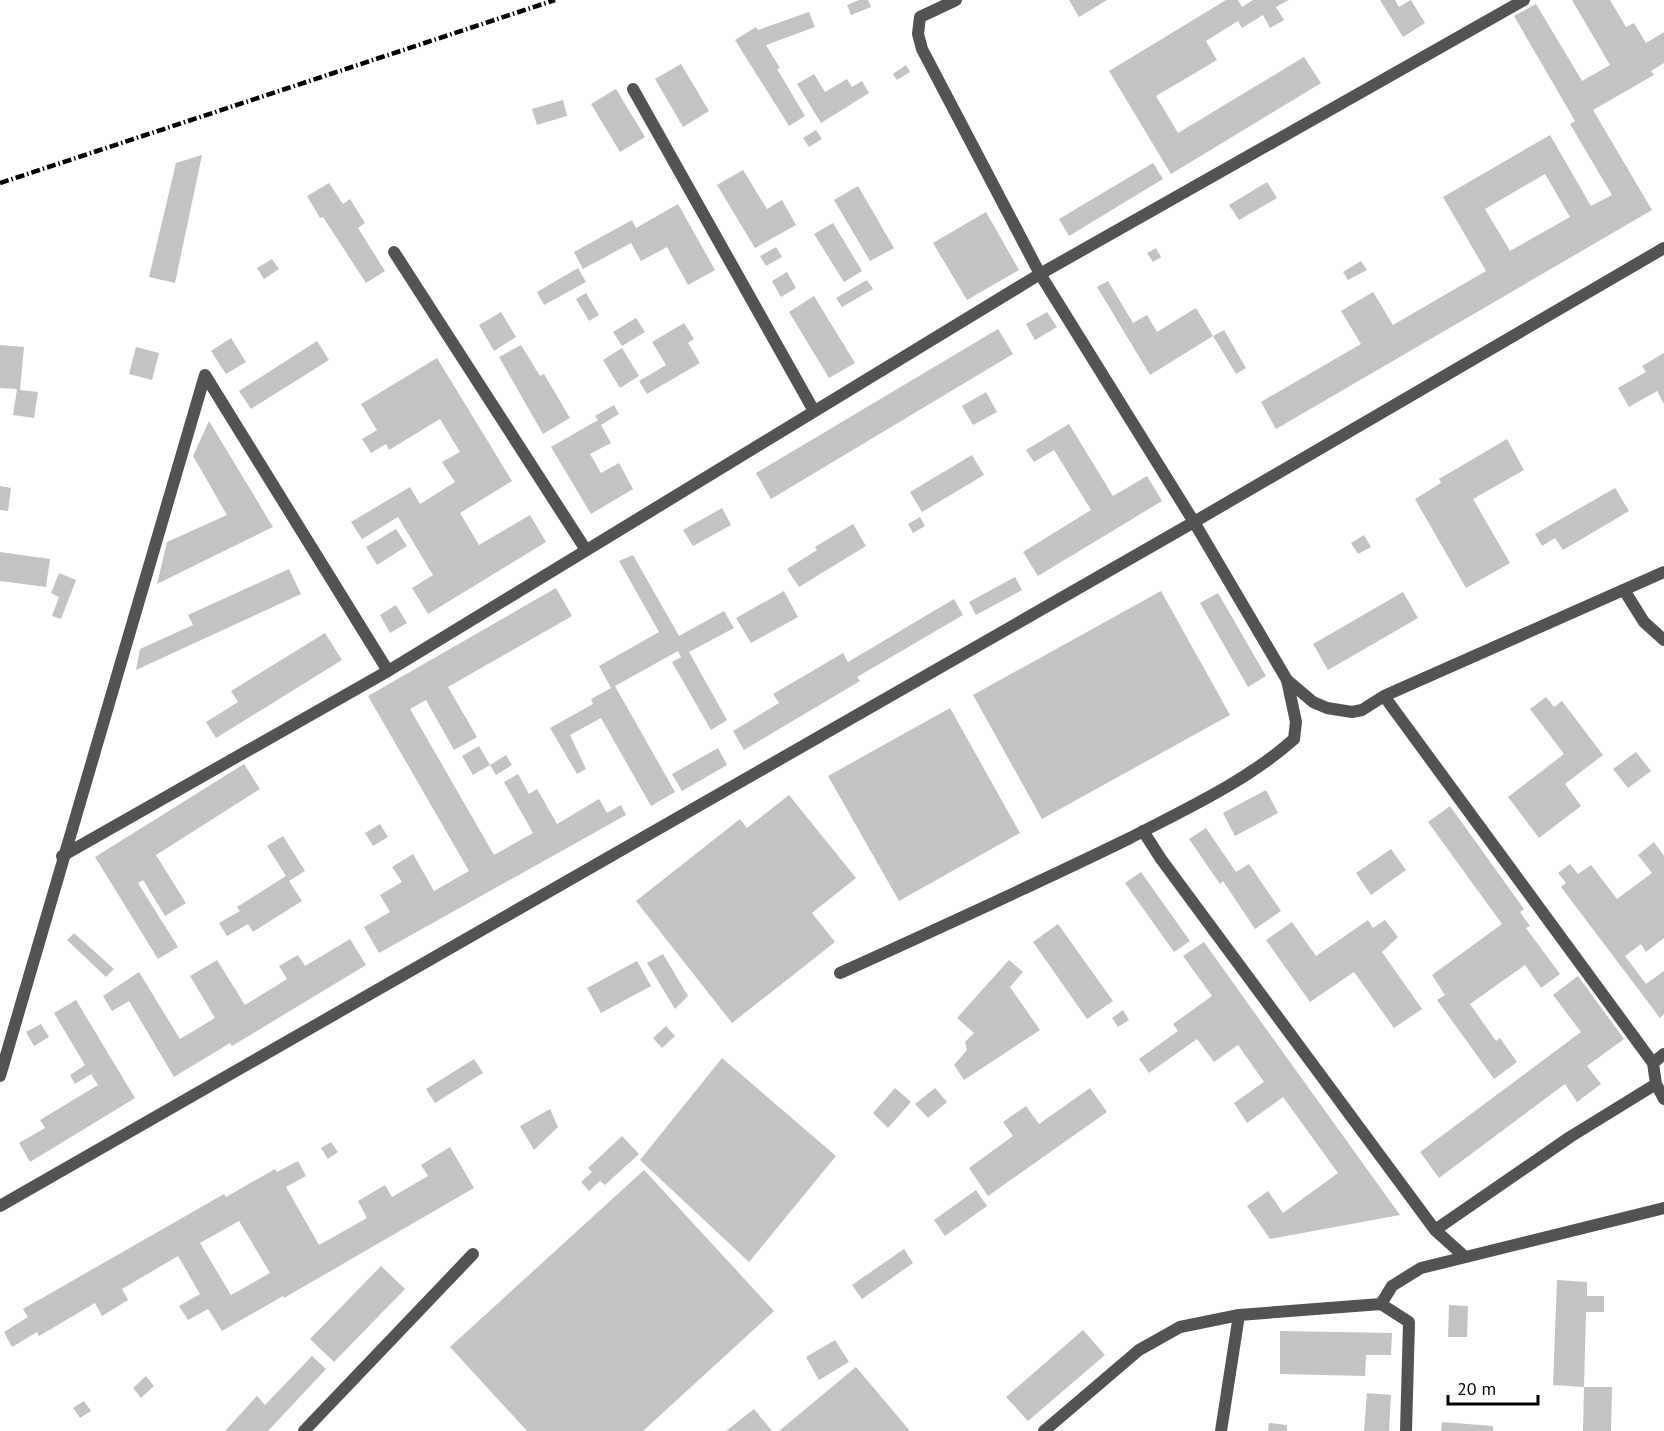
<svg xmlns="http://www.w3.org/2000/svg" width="1664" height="1431" viewBox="0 0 1664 1431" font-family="'PT Sans',sans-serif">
  <rect width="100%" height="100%" fill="#fff"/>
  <path fill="#c3c3c3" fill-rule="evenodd" d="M859 0H868L871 7 851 15 847 5Z
    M1069 0H1107L1079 17Z
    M1226 0H1238L1242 7 1253 0H1289L1276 7 1284 20 1270 28 1263 15 1242 28 1238 21 1206 41 1217 60 1156 96 1178 133 1304 57 1321 83 1171 174 1109 71Z
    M1380 0H1395L1399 7 1411 0 1425 23 1403 37Z
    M1572 0H1610L1626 27 1634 23 1646 43 1664 32V63L1651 71 1654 75 1593 110 1652 210 1276 429 1261 402 1361 344 1341 311 1373 292 1393 325 1486 271 1443 197 1550 135 1591 206 1612 195 1570 124 1575 121 1514 16 1536 4 1582 81 1610 65ZM1545 174 1570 217 1510 251 1485 209Z
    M809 12 815 27 766 45 780 68 777 69 805 116 789 126 735 40 756 27 758 30Z
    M681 64 709 111 683 127 655 79Z
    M906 65 910 72 897 80 893 74Z
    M814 74 825 92 847 79 852 87 862 81 869 93 821 123 797 84Z
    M616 89 645 137 620 152 591 104Z
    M563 100 567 116 537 125 532 109Z
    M816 130 822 139 809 147 803 138Z
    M202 155 175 283 149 277 176 163Z
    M1153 163 1163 179 1069 236 1059 219Z
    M743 170 767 209 782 200 796 225 755 248 717 185Z
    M1267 182 1277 198 1239 220 1229 205Z
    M329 183 343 204 350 199 365 223 358 228 385 271 366 283 323 217 320 218 307 196Z
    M858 186 894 248 870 261 834 200Z
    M678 204 715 270 688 285 667 247 641 261 631 243 583 269 574 252 632 220 636 228Z
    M986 212 1019 270 967 300 933 243Z
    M833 223 862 271 844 282 814 234Z
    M776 247 782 257 766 266 760 256Z
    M1156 248 1161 257 1153 262 1147 253Z
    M272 259 279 269 264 279 257 268Z
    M1361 261 1367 270 1348 280 1343 272Z
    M578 268 586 282 544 305 537 292Z
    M787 272 796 288 781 297 772 281Z
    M867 280 873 289 842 307 836 298Z
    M1108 281 1133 323 1147 315 1157 332 1196 308 1213 336 1150 375 1097 287Z
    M586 293 599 315 589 321 576 299Z
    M814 296 855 363 829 378 789 312Z
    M501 312 516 337 494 351 479 325Z
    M1047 312 1057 327 1035 340 1026 324Z
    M636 318 645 332 622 346 613 332Z
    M684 323 694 339 688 343 700 363 647 394 639 381 666 365 652 342Z
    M998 329 1013 354 771 499 756 473Z
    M1224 330 1246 368 1236 374 1213 336Z
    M231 338 246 362 226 374 211 351Z
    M317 341 329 360 251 409 239 391Z
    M0 345 24 347 20 390 38 392 34 418 13 415 17 389 0 388Z
    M521 345 540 376 544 374 570 418 543 434 499 357Z
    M136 347 159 353 152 380 129 374Z
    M622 348 639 376 620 388 603 360Z
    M1664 353V404L1657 391 1629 407 1618 388 1646 372 1642 366Z
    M437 358 512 481 460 513 479 545 530 515 546 542 428 614 412 588 433 575 398 517 362 539 351 522 410 487 420 504 455 482 442 462 460 452 440 419 389 450 386 444 371 453 362 439 377 430 361 404Z
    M986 392 997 412 973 425 962 406Z
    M614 405 619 414 601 425 611 443 590 454 601 473 619 463 633 489 591 514 551 447 598 420 595 416Z
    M209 421 273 527 157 584 167 542 227 515 193 456Z
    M1069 424 1113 496 1147 476 1162 501 1038 576 1023 552 1091 510 1054 450 1034 462 1026 450Z
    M1507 439 1524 470 1473 499 1510 563 1466 588 1415 499 1441 483 1439 479Z
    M972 455 984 475 922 512 910 492Z
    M0 486 11 488 8 511 0 510Z
    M1615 488 1629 511 1563 550 1555 538 1542 546 1535 534Z
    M722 508 731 525 693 546 683 530Z
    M920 517 925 526 913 533 908 524Z
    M853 524 866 546 799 587 787 569 817 550 815 547Z
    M396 529 407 546 377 565 366 547Z
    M1364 535 1371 547 1358 554 1351 543Z
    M0 552 50 559 46 587 0 581Z
    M633 555 679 636 724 611 734 628 689 652 727 720 711 730 672 662 681 657 678 651 615 686 675 792 651 806 601 718 570 735 586 769 577 774 550 728 593 704 591 699 611 688 599 666 659 632 619 561Z
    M289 569 301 594 136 670 140 649 193 625 188 615Z
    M59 573 76 580 61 619 52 616 59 597 51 593Z
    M1015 577 1022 590 976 615 969 602Z
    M556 588 572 616 448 687 477 737 454 750 426 700 410 709 494 855 533 833 504 782 518 774 529 794 537 789 557 824 599 799 607 813 621 805 626 815 379 953 364 927 390 912 380 895 402 882 392 867 413 854 434 891 469 871 368 696Z
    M784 591 798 617 751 643 736 618Z
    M1161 591 1230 715 1042 819 973 695Z
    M1403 592 1418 618 1328 670 1313 644Z
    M1218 593 1266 676 1248 687 1200 603Z
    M954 599 963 615 857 677 860 681 744 750 733 731 779 703 773 694 843 653 848 662Z
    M396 605 407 623 390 633 380 615Z
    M325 633 342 660 216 738 206 722 238 702 231 691Z
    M1546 697 1554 707 1562 701 1603 755 1565 784 1581 806 1539 838 1508 797 1564 754 1530 709Z
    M950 708 1020 833 899 901 828 776Z
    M479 746 490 765 473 775 462 756Z
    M718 748 727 765 682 791 672 774Z
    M1636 752 1651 771 1628 788 1613 769Z
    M506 755 512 765 496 775 490 765Z
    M244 764 260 789 156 855 186 903 165 916 143 880 138 883 178 947 158 959 95 857Z
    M1266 790 1278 813 1235 836 1223 813Z
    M789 795 856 878 812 913 835 942 732 1023 636 901 740 819 747 828Z
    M1450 806 1524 909 1520 912 1530 926 1526 928 1560 974 1541 988 1525 965 1470 1004 1496 1041 1500 1038 1517 1062 1494 1079 1437 1000 1445 995 1432 975 1502 924 1428 822Z
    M380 824 388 837 373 846 365 833Z
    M1206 828 1236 872 1249 864 1281 911 1255 929 1223 881 1220 884 1189 839Z
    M283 836 305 871 289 881 302 901 253 932 248 924 227 936 219 923 240 911 237 907 286 876 267 846Z
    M1654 842 1664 856V938L1646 952 1641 944 1625 956 1646 984 1664 971V1014L1660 1018 1561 887 1566 883 1558 873 1570 864 1578 874 1591 865 1617 899 1652 873 1638 855Z
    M1391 849 1406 870 1371 895 1356 873Z
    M1141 872 1190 941 1174 952 1125 883Z
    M1368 920 1373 928 1385 920 1398 937 1382 952 1422 1009 1394 1028 1354 972 1310 1002 1266 940 1292 922 1316 956Z
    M1058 924 1113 1001 1087 1019 1033 942Z
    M74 933 114 969 106 977 67 940Z
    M350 939 366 965 232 1046 230 1043 174 1077 129 1001 112 1011 103 996 139 972 180 1039 215 1018 190 976 217 960 245 1005 287 979 279 966 298 955 305 966Z
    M1204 942 1264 1026 1400 1215 1270 1239 1247 1206 1268 1191 1283 1213 1338 1173 1283 1097 1247 1123 1234 1103 1264 1082 1238 1045 1214 1062 1197 1039 1149 1073 1139 1059 1178 1031 1173 1024 1212 996 1183 956Z
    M663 954 688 996 675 1009 647 963Z
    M1009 960 1023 972 1010 987 1040 1030 964 1080 954 1065 967 1050 965 1042 974 1033 957 1018Z
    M637 961 651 986 601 1013 587 988Z
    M1578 976 1624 1039 1587 1066 1601 1084 1577 1102 1565 1084 1439 1178 1420 1152 1581 1032 1553 995Z
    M76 1000 135 1098 30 1162 19 1143 45 1128 40 1120 98 1085 91 1074 75 1084 70 1075 85 1065 54 1013Z
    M1123 1010 1129 1020 1118 1027 1112 1018Z
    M41 1024 49 1037 34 1046 26 1032Z
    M666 1026 675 1036 662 1048 653 1038Z
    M722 1058 836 1156 749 1262 640 1160Z
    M474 1059 483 1073 435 1103 426 1089Z
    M895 1088 911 1102 888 1128 873 1113Z
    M935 1088 947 1102 928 1118 915 1104Z
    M1090 1088 1107 1112 988 1196 969 1168 1013 1136 1003 1122 1026 1106 1039 1124Z
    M550 1109 558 1127 534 1150 520 1126Z
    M622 1136 639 1154 605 1185 600 1181 589 1191 581 1182 592 1172 588 1168Z
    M331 1142 338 1152 328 1159 321 1148Z
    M450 1147 474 1188 284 1298 283 1296 222 1331 208 1309 188 1320 179 1306 200 1294 178 1256 122 1289 128 1300 102 1316 95 1303 39 1336 37 1332 12 1347 4 1332 28 1317 23 1309 224 1194 226 1197 275 1169 277 1172 298 1161 306 1176 286 1187 319 1245 367 1218 358 1201 385 1185 392 1197 428 1176 421 1165ZM239 1221 270 1273 231 1295 200 1243Z
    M644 1170 774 1311 643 1431H527L450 1347Z
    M976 1190 987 1206 945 1236 934 1220Z
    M904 1249 913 1263 862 1299 852 1285Z
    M381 1266 405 1289 334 1362 310 1339Z
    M1557 1280 1587 1282V1296H1604V1312H1586L1584 1387 1553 1385Z
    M1449 1305 1468 1306 1467 1337H1448Z
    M1083 1330 1105 1355 1028 1421 1006 1397Z
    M1280 1331 1392 1333 1391 1355H1366L1365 1376 1280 1374Z
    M835 1340 849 1362 819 1380 806 1357Z
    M312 1356 326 1369 268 1431H225L257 1396 265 1405Z
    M856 1367 910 1431H779Z
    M146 1376 154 1386 141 1398 133 1388Z
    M1584 1387H1612L1611 1431H1583Z
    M1367 1393 1391 1395 1389 1431H1364Z
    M84 1401 91 1411 80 1418 73 1408Z
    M754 1409 772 1431H726Z
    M1442 1422 1493 1426V1431H1441Z
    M1269 1423 1287 1425V1431H1268Z"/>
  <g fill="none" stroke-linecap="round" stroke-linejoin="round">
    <path stroke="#535353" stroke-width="12" d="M956 0 920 17 918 34 922 49 1040 274
      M633 89 814 411
      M394 252 586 550
      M1624 590 1644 622 1664 640
      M840 973C937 929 1034 885 1130 838 1186 809 1247 781 1294 739L1296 722 1287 680"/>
    <path stroke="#535353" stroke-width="12" d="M1040 274 1524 0
      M1384 696 1664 572
      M1143 831 1161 859 1435 1230 1465 1257
      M62 856 388 671 1040 274 1194 522 1287 680 1313 702 1327 708 1352 712 1362 710 1384 696 1653 1063 1664 1054
      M1653 1063 1656 1084 1664 1099
      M0 1076 205 375 388 671
      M0 1206 1194 522 1664 248
      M1435 1230 1570 1137 1656 1084
      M1381 1304 1392 1286 1421 1268 1664 1208
      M304 1431 473 1254
      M1044 1431 1139 1350 1180 1327 1239 1315 1381 1304 1409 1322 1406 1431
      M1221 1431 1239 1315"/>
    <path stroke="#000" stroke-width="4.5" stroke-dasharray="9 3 1.5 3" stroke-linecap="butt" d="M0 183 555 0"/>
  </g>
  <path d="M1448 1395v9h90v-9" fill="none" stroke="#000000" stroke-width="3"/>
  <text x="1457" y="1395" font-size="18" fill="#000000" stroke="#ffffff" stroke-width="4.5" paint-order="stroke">20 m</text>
</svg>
